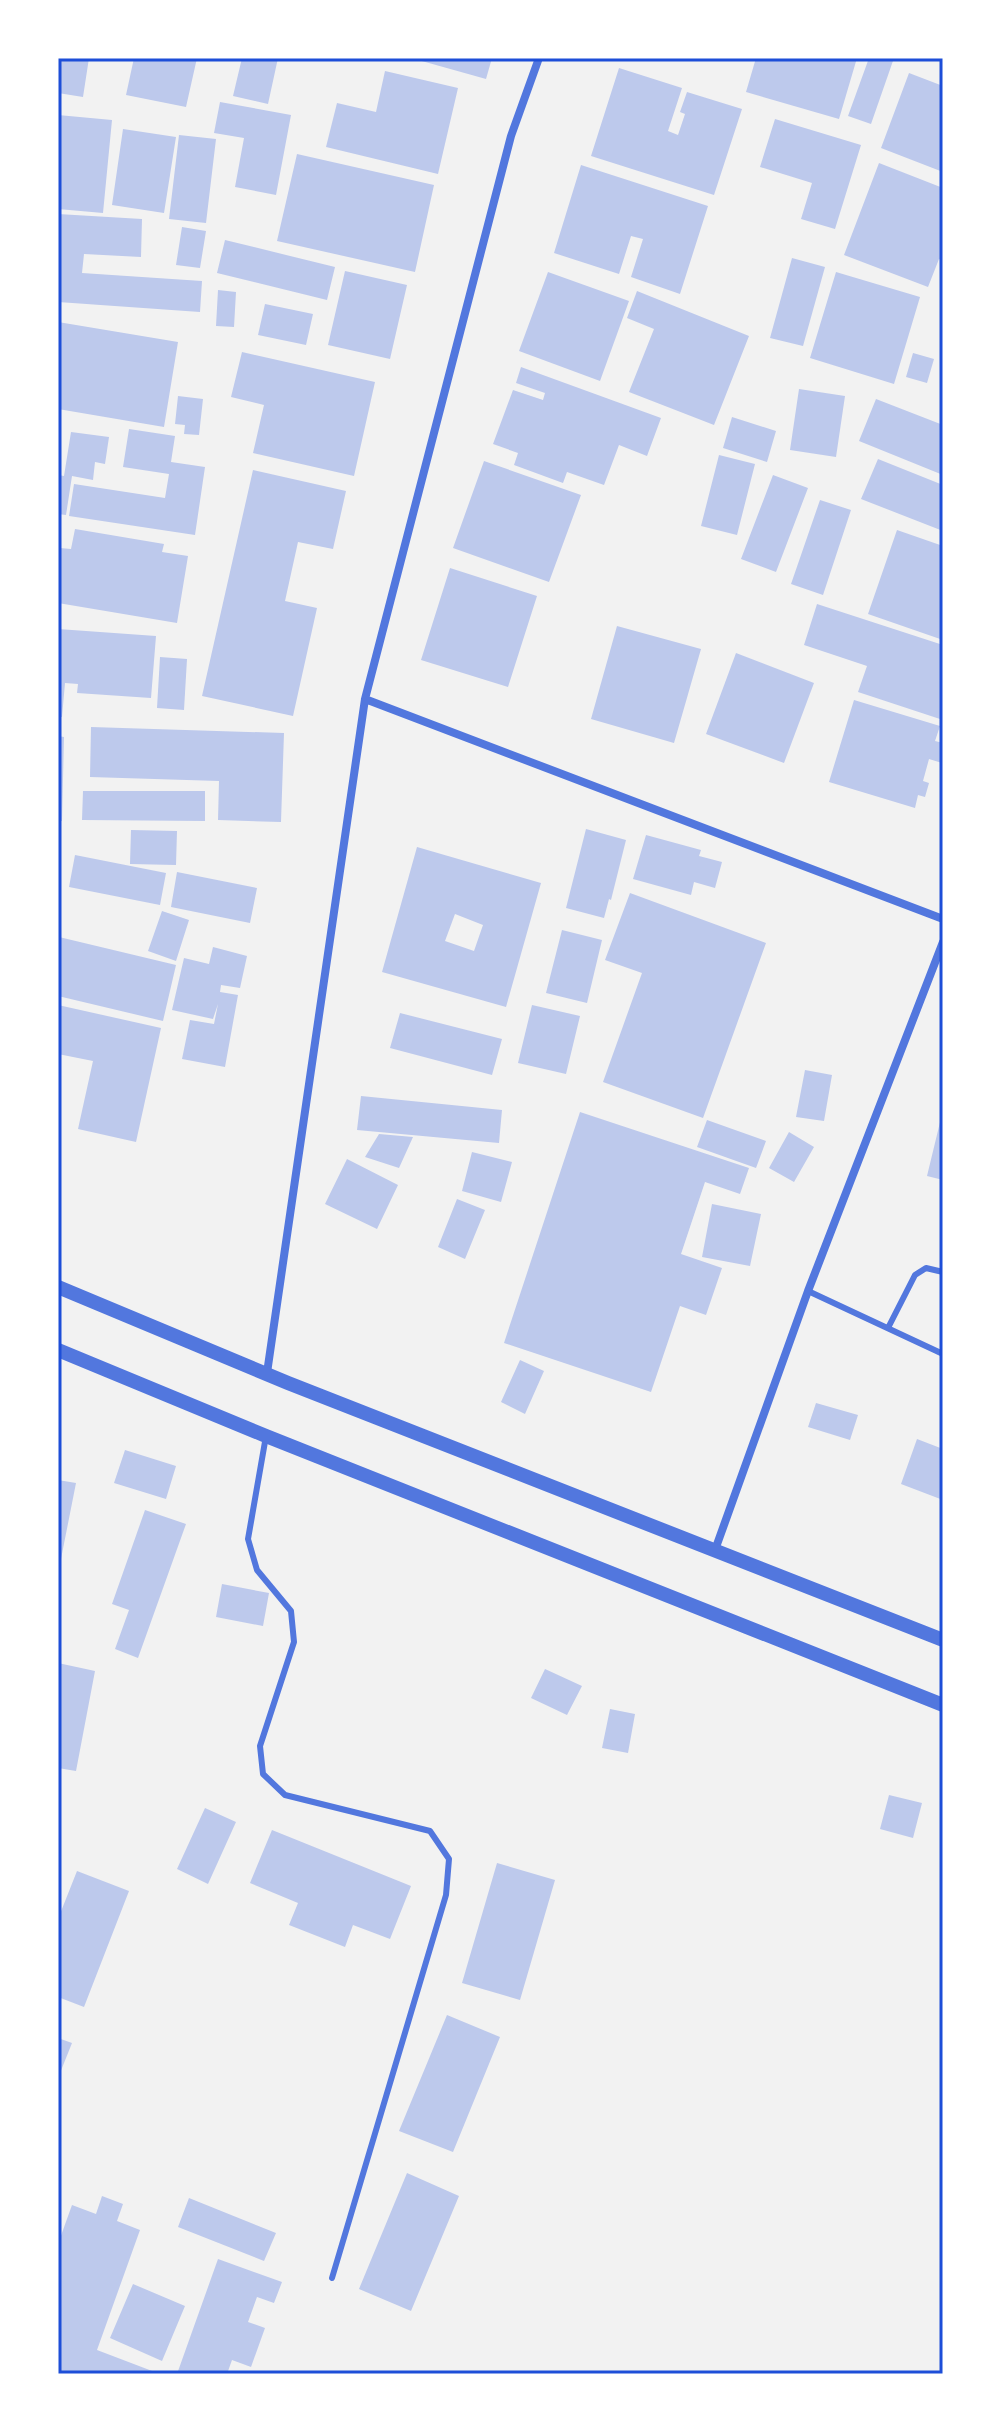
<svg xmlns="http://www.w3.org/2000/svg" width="1001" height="2432" viewBox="0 0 1001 2432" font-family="Barlow,sans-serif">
  <rect width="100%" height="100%" fill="#f2f2f2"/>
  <path fill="#bdc9ec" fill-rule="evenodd" d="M58 58H89L83 97 58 93Z
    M134 58H197L186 107 126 95Z
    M242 58H278L268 104 233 96Z
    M411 58H492L486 79Z
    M756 58H857L839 119 746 92Z
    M869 58H894L871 124 848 116Z
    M619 68 682 88 668 131 678 135 685 114 680 112 687 92 742 109 714 195 591 156Z
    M385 71 458 88 438 174 326 147 337 103 376 112Z
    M909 73 943 86V172L881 148Z
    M220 102 291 115 276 195 235 187 244 138 214 133Z
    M58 115 112 120 103 213 58 209Z
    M775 119 861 145 835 229 801 219 812 183 760 167Z
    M123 129 176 137 164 213 112 205Z
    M179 135 216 139 206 223 169 219Z
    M297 154 434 185 415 272 277 241Z
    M879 163 943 188V261L939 259 928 287 844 255Z
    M581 165 708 206 680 294 631 277 643 239 631 236 619 274 554 253Z
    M58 214 142 219 141 257 84 254 82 273 202 281 200 312 58 302Z
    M182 227 206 231 200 268 176 265Z
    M225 240 335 267 327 300 217 273Z
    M792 258 825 267 803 346 770 338Z
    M345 271 407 285 390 359 328 345Z
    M548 272 629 301 600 381 519 351Z
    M836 272 920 297 894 384 810 358Z
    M218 290 236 292 234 327 216 326Z
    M637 291 749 336 714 425 629 392 654 329 627 318Z
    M265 304 313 314 306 345 258 335Z
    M58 322 178 342 164 427 58 409Z
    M242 352 375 382 354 476 253 453 264 405 231 397Z
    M913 353 934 359 927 383 906 377Z
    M521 367 661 418 647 456 619 445 604 485 567 472 563 483 514 465 518 453 493 444 513 390 543 400 545 393 516 383Z
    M799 389 845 396 836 457 790 450Z
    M178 396 203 399 199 435 184 434 185 425 175 424Z
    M876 399 943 425V475L859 441Z
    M732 417 776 431 767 462 723 448Z
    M129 429 175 436 171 462 205 467 195 535 69 516 74 484 165 498 169 474 123 467Z
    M71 432 109 437 105 464 95 462 93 480 72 476 66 515 58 514V475L64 476Z
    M719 455 755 464 737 535 701 526Z
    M878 459 943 485V531L861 499Z
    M484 461 581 495 549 582 453 548Z
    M253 470 346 491 333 549 298 542 285 601 317 608 293 716 202 696Z
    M773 475 808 488 776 572 741 559Z
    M820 500 851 510 823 595 791 584Z
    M75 529 164 544 162 552 188 556 177 623 58 603V561L60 548 71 549Z
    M897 530 943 546V640L868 614Z
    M450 568 537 596 508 687 421 660Z
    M817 604 943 645V720L858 692 867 666 804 645Z
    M617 626 701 649 674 743 591 719Z
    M58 629 156 636 151 698 77 693 78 684 65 683 62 717H58Z
    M736 653 814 683 784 763 706 734Z
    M160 657 187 659 184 710 157 708Z
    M854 700 940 726 935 741 943 743V762L942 763 929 759 923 781 929 783 925 797 918 795 915 808 829 782Z
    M91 727 284 733 281 822 218 820 219 781 90 777Z
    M58 736 64 737 62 821H58Z
    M83 791H205V821L82 820Z
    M586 829 626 840 611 900 609 899 604 918 566 908Z
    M131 830 177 831 176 865 130 864Z
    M646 835 701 850 699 856 722 862 715 888 694 882 691 895 633 879Z
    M417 847 541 883 506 1007 382 972ZM455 914 483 925 474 951 445 941Z
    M75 855 166 873 160 905 69 887Z
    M177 872 257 888 250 923 171 907Z
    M630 893 766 943 703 1118 603 1082 642 973 605 960Z
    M162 911 189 920 176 961 148 951Z
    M562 930 602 940 587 1003 546 993Z
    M59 937 176 965 163 1021 58 996Z
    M213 947 247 956 240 988 221 985 220 992 238 995 225 1067 182 1059 190 1020 214 1024 218 1004 213 1019 172 1010 184 958 209 964Z
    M58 1005 161 1028 136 1142 78 1129 93 1061 58 1054Z
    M532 1005 580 1016 566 1074 518 1063Z
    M400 1013 502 1039 492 1075 390 1048Z
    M805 1070 832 1075 824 1121 796 1117Z
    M361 1096 502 1110 499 1143 357 1130Z
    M580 1112 749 1168 740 1194 705 1182 681 1254 722 1268 706 1315 680 1306 651 1392 504 1343Z
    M942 1114 943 1115V1180L927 1176Z
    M707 1120 766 1141 756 1168 697 1147Z
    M789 1132 814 1147 794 1182 769 1168Z
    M379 1134 413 1137 399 1168 365 1157Z
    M472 1152 512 1162 501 1202 462 1191Z
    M347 1159 398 1185 377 1229 325 1204Z
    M457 1199 485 1210 465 1259 438 1247Z
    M712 1204 761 1214 750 1266 702 1257Z
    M520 1360 544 1371 525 1414 501 1402Z
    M816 1403 858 1415 850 1440 808 1427Z
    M917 1439 943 1449V1500L901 1484Z
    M125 1450 176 1466 166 1499 114 1483Z
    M58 1480 76 1483 59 1569H58Z
    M145 1510 186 1524 138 1658 115 1649 129 1610 112 1604Z
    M222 1584 269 1593 263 1626 216 1617Z
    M58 1663 95 1671 76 1771 58 1768Z
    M545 1669 582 1686 567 1715 531 1698Z
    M610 1709 635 1714 628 1753 602 1748Z
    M889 1795 922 1803 913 1838 880 1829Z
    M205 1808 236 1822 208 1884 177 1869Z
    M272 1830 411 1886 390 1939 353 1925 345 1947 289 1925 298 1903 250 1883Z
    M497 1863 555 1880 520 2000 462 1983Z
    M77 1871 129 1891 84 2007 58 1997V1919Z
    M447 2015 500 2037 453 2152 399 2131Z
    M58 2038 72 2043 58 2078Z
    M407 2173 459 2196 411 2311 359 2289Z
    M102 2196 123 2204 117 2221 140 2230 97 2350 160 2374H58V2244L72 2205 96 2214Z
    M189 2198 276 2233 264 2261 178 2227Z
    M218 2259 282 2282 274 2303 257 2297 248 2322 265 2328 251 2367 232 2360 227 2374H177Z
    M133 2284 185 2306 162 2361 110 2338Z"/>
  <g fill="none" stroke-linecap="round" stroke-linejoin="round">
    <path stroke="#5277de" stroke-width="6" d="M808 1291 943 1354
      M888 1328 915 1275 926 1268 943 1272
      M266 1436 248 1539 257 1570 291 1611 294 1642 260 1746 263 1774 285 1795 430 1831 449 1859 446 1895 332 2278"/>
    <path stroke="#5277de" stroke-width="8" d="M365 699 943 919
      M267 1373 365 699 511 136 539 58
      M715 1550 808 1291 943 942"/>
    <path stroke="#5277de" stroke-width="14" d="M58 1287 288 1383 943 1640
      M58 1350 266 1436 943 1705"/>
  </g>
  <rect width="1001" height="2432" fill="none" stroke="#ffffff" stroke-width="120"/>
  <rect x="60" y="60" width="881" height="2312" fill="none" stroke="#1d4ed8" stroke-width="3"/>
</svg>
